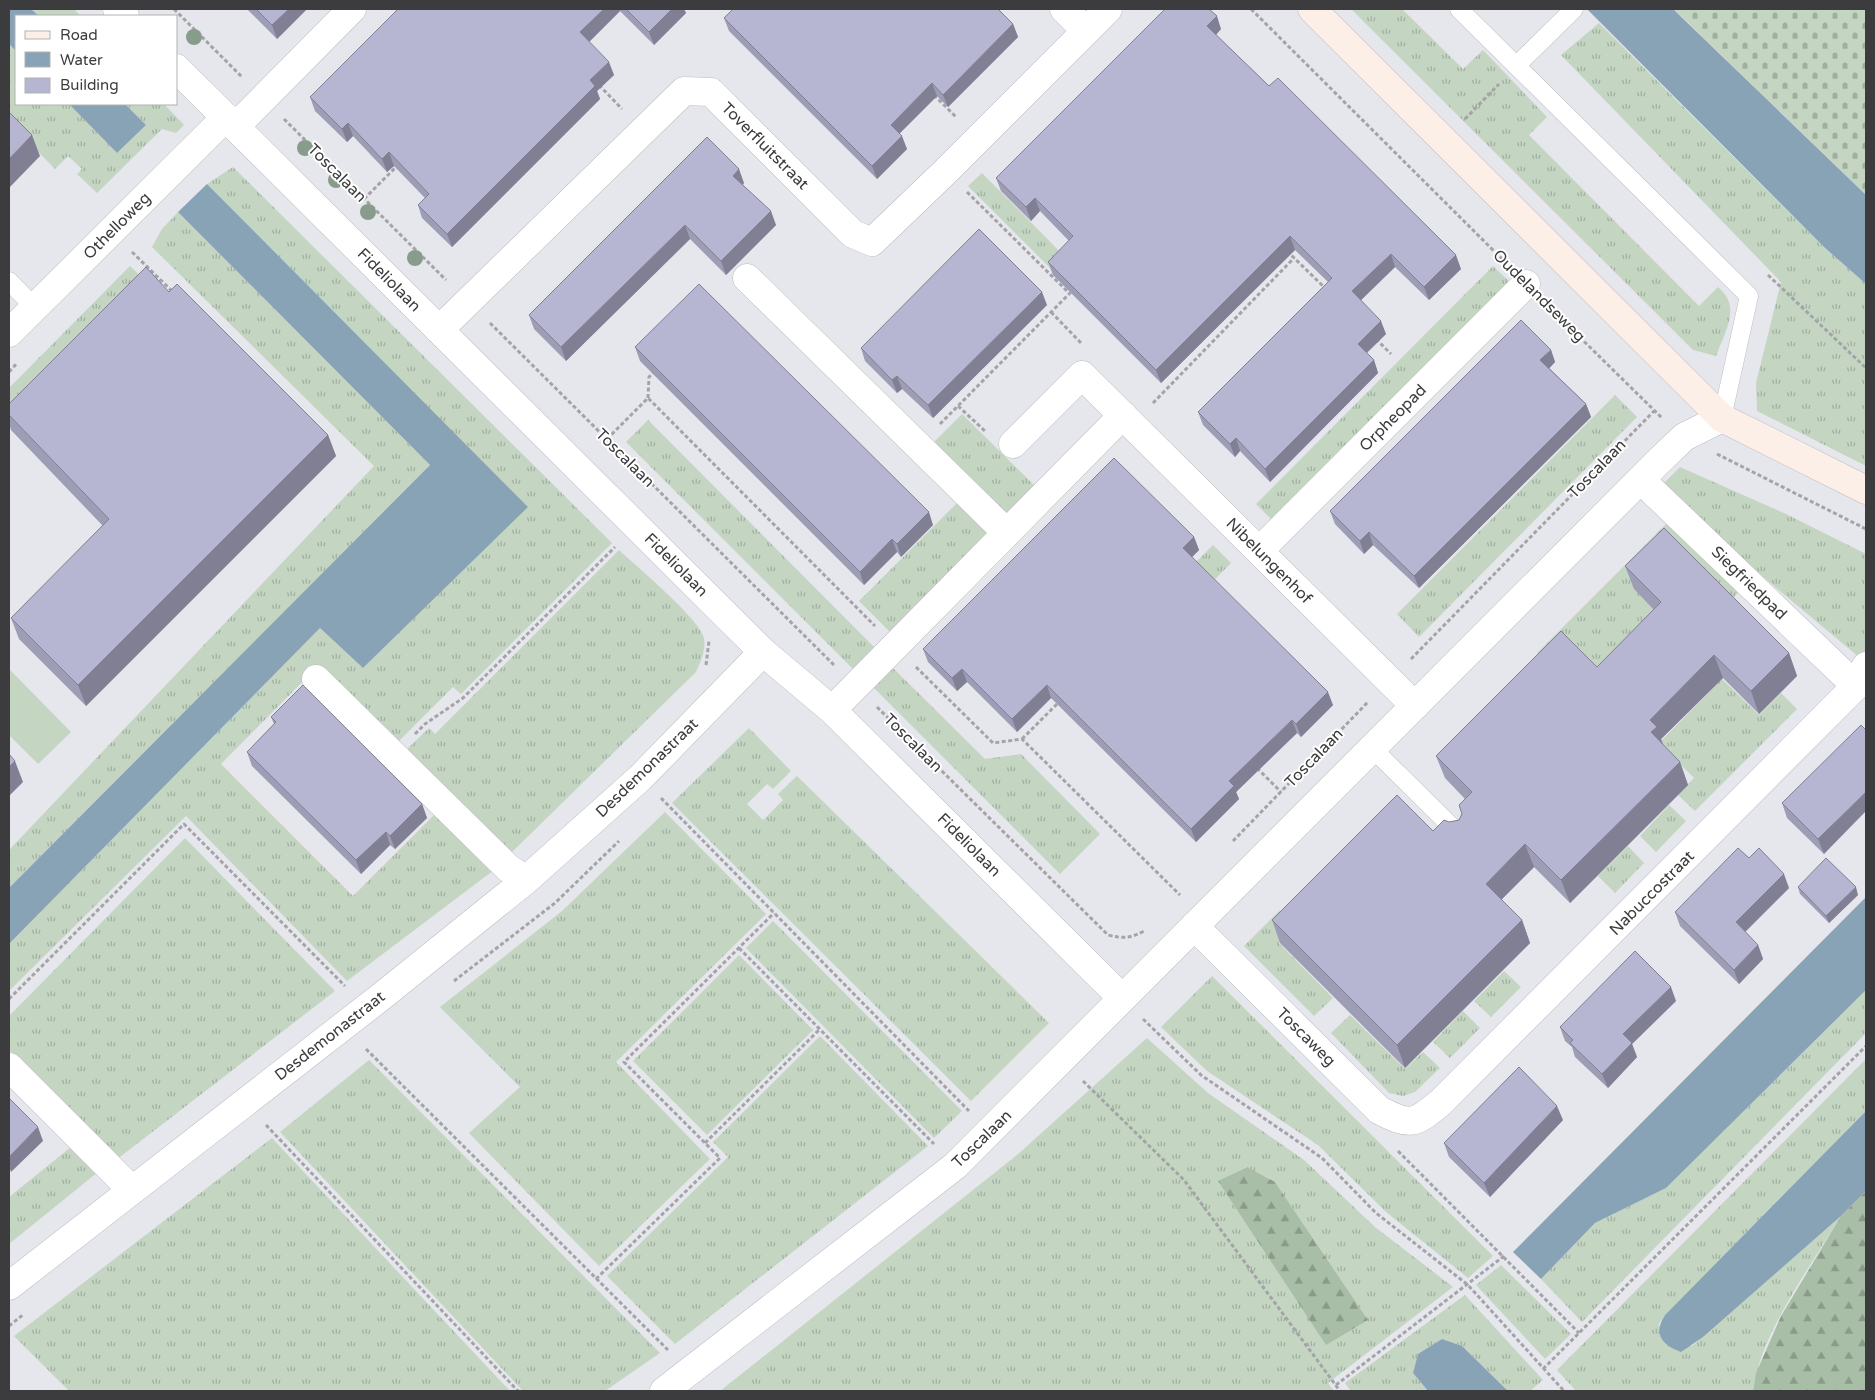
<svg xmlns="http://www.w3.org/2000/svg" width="1875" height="1400" viewBox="0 0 1875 1400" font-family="'Varela Round',sans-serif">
  <defs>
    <pattern id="grass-tufts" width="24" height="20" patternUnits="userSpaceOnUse" patternTransform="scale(1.25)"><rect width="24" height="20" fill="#c4d6c2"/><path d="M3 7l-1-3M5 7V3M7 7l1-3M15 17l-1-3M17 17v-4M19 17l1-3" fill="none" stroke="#a0af9f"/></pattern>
    <pattern id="forest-firs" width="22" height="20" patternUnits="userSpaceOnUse" patternTransform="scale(1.25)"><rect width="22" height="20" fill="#a8bea6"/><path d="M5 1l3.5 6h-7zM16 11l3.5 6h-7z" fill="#8a9c89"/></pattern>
    <pattern id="cemetery-stones" width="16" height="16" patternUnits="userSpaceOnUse" patternTransform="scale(1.25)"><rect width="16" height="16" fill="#c4d6c2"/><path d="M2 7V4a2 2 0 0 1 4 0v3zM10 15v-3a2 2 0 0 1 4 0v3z" fill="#a0af9f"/></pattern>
  </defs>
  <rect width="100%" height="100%" fill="#e6e6ed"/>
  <path fill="url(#grass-tufts)" fill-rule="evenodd" d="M31 9H74L81 16H39Z
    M1351 9H1402L1463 69 1483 50 1547 117 1529 135 1699 306 1718 287C1742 307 1725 331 1716 356L1693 350Z
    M1599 23 1824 247 1866 284V466L1757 411 1756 383 1781 282 1561 55Z
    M9 44 16 51V104H69L117 153 146 125 125 104H164L184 125 176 133 162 129 97 193 77 174 82 169 68 156 55 169 9 122Z
    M233 167 612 543 461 694 453 687 395 745 316 668 221 764 353 896 440 809 494 870 347 981 186 816 9 991V944L320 628 363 668 527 507 207 184Z
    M982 173 1080 272 1067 285 968 186Z
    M178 212 430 465 9 888V850L374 466 152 247 162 229Z
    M130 266 146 281 9 419V388Z
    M1493 266 1514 286 1277 525 1256 504Z
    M1615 395 1637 417 1419 637 1397 614Z
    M962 414 1038 489 1007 521 930 446Z
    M648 420 879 652 857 673 626 442Z
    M1680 467 1786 514 1866 554V663L1658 489Z
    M960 500 994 534 893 635 859 601Z
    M1670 520 1742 589 1726 605 1672 551 1634 589 1669 625 1605 689 1554 669 1537 653Z
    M1213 545 1231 563 1157 638 1139 619Z
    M619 550C636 566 700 619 704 638 706 650 701 661 696 672L510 854 405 751 429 728 435 734Z
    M893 668 985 759 1021 754 1100 834 1060 874 873 687Z
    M1722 679 1759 715 1781 693 1797 709 1695 811 1678 795 1694 778 1659 743Z
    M749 728 791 771 773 789 767 784 747 804 763 820 783 800 778 794 797 776 1049 1023 971 1101 672 803Z
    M1669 805 1686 821 1656 852 1640 836Z
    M665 812 766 914 616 1062 710 1159 599 1266 469 1133 520 1087 440 1007 562 911Z
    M185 838 335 991 116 1160 9 1050V1016Z
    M1628 846 1644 863 1615 893 1598 876Z
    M1280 910 1296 926 1279 943 1333 998 1314 1016 1244 946Z
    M773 921 962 1111 934 1138 746 948Z
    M739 955 813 1030 707 1135 633 1061Z
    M1504 971 1521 987 1491 1017 1474 1001Z
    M1212 976 1493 1256 1468 1278 1386 1212 1318 1145 1207 1071 1161 1027Z
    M1866 990V1033L1582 1322 1541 1279 1595 1223 1666 1188Z
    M1463 1011 1480 1028 1450 1058 1433 1042Z
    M1350 1015 1405 1069 1423 1052 1440 1068 1415 1092 1403 1096 1389 1093 1331 1033Z
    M820 1036 928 1146 675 1344 607 1276 728 1157 713 1142Z
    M1147 1038 1208 1093 1304 1160 1375 1227 1453 1287 1328 1383 1334 1391H720L1017 1155ZM1246 1167 1275 1182 1368 1320 1219 1181Z
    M1866 1059V1111L1665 1315 1658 1325 1692 1346 1841 1216C1811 1266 1760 1334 1753 1391H1576L1557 1370Z
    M369 1060 660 1353 605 1391H523L280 1132Z
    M272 1138 510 1391H69L14 1336Z
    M71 1147 98 1172 9 1244V1197Z
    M1501 1265 1571 1334 1545 1359 1476 1285Z
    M1465 1295 1543 1380 1530 1391H1508L1462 1346 1442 1339 1418 1355 1413 1373 1428 1391H1351L1345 1383Z"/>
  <path fill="url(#forest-firs)" d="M1247 1167 1275 1182 1368 1320 1326 1345 1218 1181Z
    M1866 1191V1391H1753L1756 1373 1781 1316 1841 1216Z"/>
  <path fill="url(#cemetery-stones)" d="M1673 9H1866V195L1681 16Z"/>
  <path fill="#c4d6c2" d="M9 669 71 732 38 764 9 735Z"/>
  <path fill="#88a3b5" d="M9 9H31L39 16H16V51L9 44Z
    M1587 9H1673L1866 195V284L1824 247Z
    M69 104H125L146 125 117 153Z
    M207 184 528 507 363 668 320 628 9 944V888L430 465 178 212Z
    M1866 897V990L1666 1188 1595 1223 1541 1279 1513 1252Z
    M1866 1111V1191L1841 1216 1703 1337 1681 1352C1661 1345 1653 1333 1665 1315Z
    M1442 1339 1462 1346 1508 1391H1428L1413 1373 1418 1354Z"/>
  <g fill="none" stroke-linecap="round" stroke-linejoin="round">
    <defs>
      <path id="lane" d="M1459 9 1749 296 1722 418
        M1516 66 1574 9
        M9 281 35 308
        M1372 748 1460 835"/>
      <path id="street" d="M117 9 125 16
        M1064 9 1086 31
        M176 68 763 652 832 710 1122 998
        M235 127 352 9
        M747 278 1007 533
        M439 330 684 91 711 92 853 234 872 242 946 171 1108 9
        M9 333 226 117
        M1013 444 1082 375 1415 706
        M1641 480 1856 686
        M1259 551 1526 284
        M316 679 508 868 526 880
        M832 710 1123 415
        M1194 926 1379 1110C1410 1126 1414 1125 1441 1102L1856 686 1866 666
        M9 1067 132 1190
        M9 1286 382 996 526 880 640 778 763 652
        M664 1391 955 1166 1658 462 1684 437 1722 418"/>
      <path id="secondary" d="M1312 9 1722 418 1866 490"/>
    </defs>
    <use href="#lane" stroke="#bcbcc3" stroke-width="19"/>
    <use href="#street" stroke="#bcbcc3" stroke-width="29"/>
    <use href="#secondary" stroke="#bcbcc3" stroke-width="29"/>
    <path stroke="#a3a3a8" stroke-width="3" stroke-dasharray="4 2.5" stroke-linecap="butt" d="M174 9 242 77
      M1251 9 1506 263
      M599 85 622 109
      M934 95 956 117
      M284 119 446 280
      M1465 119 1499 84
      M967 192 1069 293
      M364 199 398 165
      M1287 251 1326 289
      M132 252 174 293
      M1768 275 1866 368
      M1547 305 1662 418
      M1051 312 1082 344
      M490 323 835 666
      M1376 339 1391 354
      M9 372 17 363
      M648 398 649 377 655 371
      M1153 403 1294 258
      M958 406 985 431
      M940 424 1073 290
      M607 439 648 398 875 626
      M1717 454 1866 529
      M1411 659 1654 411
      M706 665 709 641
      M916 667 993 743 1022 739 1180 895
      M877 707 1108 935C1123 939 1131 938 1144 931
      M415 734 425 724 463 698 615 547
      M1022 739 1059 702
      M1257 768 1281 792
      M661 798 969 1111
      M1233 841 1368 702
      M739 948 934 1144
      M454 981 555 903 619 841
      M9 999 184 824 345 986
      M1143 1019 1201 1075 1322 1158 1376 1213 1468 1285 1564 1391
      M366 1049 668 1350
      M1083 1081 1184 1180 1340 1391
      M266 1125 518 1391
      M705 1143 820 1029
      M1398 1151 1579 1333
      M596 1279 720 1158 624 1062 774 913
      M9 1326 24 1314
      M1543 1369 1866 1046
      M1336 1385 1504 1256"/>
    <use href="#lane" stroke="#fff" stroke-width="18"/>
    <use href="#street" stroke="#fff" stroke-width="28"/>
    <use href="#secondary" stroke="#fcefe8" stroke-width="28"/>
  </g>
  <g fill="#889c8b">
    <circle cx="194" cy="37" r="8"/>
    <circle cx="305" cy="148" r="8"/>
    <circle cx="336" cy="180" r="8"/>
    <circle cx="368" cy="212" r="8"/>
    <circle cx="415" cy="258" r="8"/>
  </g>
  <path fill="#9d9db5" d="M247 9H307L277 39Z
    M398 9H684L686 13 654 45 620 11 589 42 614 75 597 91 600 99 452 247 422 218 418 205 425 198 394 166 387 172 353 136 347 142 315 111 310 97Z
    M724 18 1013 24 1018 37 948 107 937 96 899 134 907 149 877 179 729 31Z
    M1221 29 1216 35 1269 86 1461 269 1429 300 1395 267 1361 300 1386 334 1367 353 1374 360 1378 373 1270 482 1240 451 1235 457 1203 425 1198 412 1328 282 1295 250 1161 383 1053 275 1048 262 1069 241 1040 211 1031 221 1001 191 996 178Z
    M744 183 743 185 776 225 726 275 690 239 566 361 534 329 529 315Z
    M169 292 328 435 336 456 86 706 19 639 11 618 103 526 11 430 9 424V404Z
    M1047 305 933 418 902 389 897 393 865 361 861 348Z
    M635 347 933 525 901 557 897 552 864 585 640 361Z
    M1551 350 1555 362 1549 368 1586 404 1591 417 1419 588 1373 545 1364 554 1335 524 1330 511Z
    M1194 537 1199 550 1192 557 1333 705 1301 737 1297 733 1236 792 1239 799 1196 842 1051 698 1017 732 967 682 957 691 928 662 923 649Z
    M1625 566 1789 653 1797 676 1759 714 1723 678 1661 739 1663 745 1680 762 1688 785 1570 903 1534 867 1501 900 1522 920 1530 943 1405 1068 1280 943 1272 920 1433 831 1449 822 1459 820 1462 814 1465 799 1445 778 1436 756 1597 667 1654 610 1634 589Z
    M271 717 422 804 427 818 395 849 390 845 361 874 252 766 247 752 274 724Z
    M1866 730 1824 854 1787 818 1782 803Z
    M1749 858 1789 888 1745 932 1758 945 1763 959 1739 984 1680 926 1675 912Z
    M1798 887 1858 895 1829 923 1800 894Z
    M1676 1001 1632 1044 1637 1057 1608 1088 1575 1057 1572 1047 1565 1041 1560 1027Z
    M1563 1120 1490 1197 1449 1157 1444 1143Z"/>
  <path fill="#807f93" d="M289 9H307L277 39 272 25Z
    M604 9H619L620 11 585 46 580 32Z
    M672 9H684L686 13 654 45 649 32Z
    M1217 16 1221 29 1212 39 1207 26Z
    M1013 24 1018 37 948 107 943 95Z
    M609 62 614 75 597 91 600 99 452 247 447 234 590 80Z
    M932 83 937 96 895 138 891 125Z
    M348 123 353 136 347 142 342 129Z
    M32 135 40 156 9 188V159Z
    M902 136 907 149 877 179 872 166Z
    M389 152 394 166 387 172 382 159Z
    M739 169 744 183 738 190 733 176Z
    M1035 198 1040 211 1031 221 1026 207Z
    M771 211 776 225 726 275 721 261Z
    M685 225 690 239 566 361 561 347Z
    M1290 236 1295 250 1161 383 1156 370Z
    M1391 254 1395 267 1357 304 1352 291Z
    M1456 255 1461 269 1429 300 1424 287Z
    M1042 292 1047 305 933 418 928 405Z
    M1381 321 1386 334 1362 357 1358 344Z
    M1551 350 1555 362 1545 373 1540 360Z
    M1374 360 1378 373 1270 482 1265 469Z
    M897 376 902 389 897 393 892 380Z
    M1586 404 1591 417 1419 588 1414 576Z
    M328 435 336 456 86 706 78 685Z
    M1236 438 1240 451 1235 457 1230 444Z
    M929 512 933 525 901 557 897 544Z
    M1369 532 1373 545 1364 554 1360 541Z
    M1194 537 1199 550 1188 561 1183 548Z
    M892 539 897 552 864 585 860 572Z
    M1789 653 1797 676 1759 714 1751 691Z
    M1714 655 1723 678 1661 739 1665 750 1651 732 1650 720Z
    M962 669 967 682 957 691 952 678Z
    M1047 685 1051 698 1017 732 1012 719Z
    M1328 692 1333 705 1301 737 1296 724Z
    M1292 720 1297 733 1236 792 1239 799 1196 842 1191 829 1229 781Z
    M15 761 23 782 9 796V767Z
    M1680 762 1688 785 1570 903 1561 880Z
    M1866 792V811L1824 854 1818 839Z
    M422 804 427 818 395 849 390 836Z
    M386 832 390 845 361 874 356 860Z
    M1525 844 1534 867 1494 907 1486 884Z
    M1784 874 1789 888 1741 936 1736 922Z
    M1856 887 1858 895 1829 923 1826 916Z
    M1522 920 1530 943 1405 1068 1397 1045Z
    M1758 945 1763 959 1739 984 1734 970Z
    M1671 987 1676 1001 1632 1044 1637 1057 1608 1088 1602 1074 1623 1034Z
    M1557 1106 1563 1120 1490 1197 1484 1183Z
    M38 1127 43 1141 11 1172 9 1166V1157Z"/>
  <path fill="#b7b6d2" stroke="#807f93" d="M256 9H289L272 25Z
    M398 9H604L580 32 609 62 590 80 595 86 447 234 418 205 429 194 389 152 382 159 348 123 342 129 310 97Z
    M626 9H672L649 32Z
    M733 9H998L1013 24 943 95 932 83 891 125 902 136 872 166 724 18Z
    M1165 9H1209L1217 16 1207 26 1269 86 1278 78 1456 255 1424 287 1391 254 1352 291 1381 321 1358 344 1374 360 1265 469 1236 438 1230 444 1198 412 1332 278 1290 236 1156 370 1048 262 1073 236 1035 198 1026 207 996 178Z
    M9 112 32 135 9 159Z
    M707 137 739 169 733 176 771 211 721 261 685 225 561 347 529 315Z
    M979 229 1042 292 928 405 897 376 892 380 861 348Z
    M146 267 169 292 177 284 328 435 78 685 11 618 109 519 9 415V404Z
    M699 284 929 512 897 544 892 539 860 572 635 347Z
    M1521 320 1551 350 1540 360 1586 404 1414 576 1369 532 1360 541 1330 511Z
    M1114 458 1194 537 1183 548 1328 692 1296 724 1292 720 1229 781 1234 786 1191 829 1047 685 1012 719 962 669 952 678 923 649Z
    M1664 528 1789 653 1751 691 1714 655 1650 720 1657 727 1651 732 1680 762 1561 880 1525 844 1486 884 1522 920 1397 1045 1272 920 1397 795 1433 831 1444 820 1449 822 1459 820 1462 814 1459 805 1472 792 1436 756 1561 631 1597 667 1661 602 1625 566Z
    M303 685 422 804 390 836 386 832 356 860 247 752 276 722 271 717Z
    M1861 725 1866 730V792L1818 839 1782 803Z
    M9 754 15 761 9 767Z
    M1738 848 1749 858 1759 848 1784 874 1736 922 1758 945 1734 970 1675 912Z
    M1826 858 1856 887 1826 916 1798 887Z
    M1635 951 1671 987 1623 1034 1632 1043 1602 1074 1570 1043 1573 1040 1560 1027Z
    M1519 1067 1557 1106 1484 1183 1444 1143Z
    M9 1098 38 1127 9 1157Z"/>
  <g text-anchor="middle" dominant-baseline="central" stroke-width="4" stroke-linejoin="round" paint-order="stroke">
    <g font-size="16" fill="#3c3c3f" stroke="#fff">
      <text transform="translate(765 146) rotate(45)">Toverfluitstraat</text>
      <text transform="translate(337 173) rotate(45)">Toscalaan</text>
      <text transform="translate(117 226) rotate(-45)">Othelloweg</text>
      <text transform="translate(389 280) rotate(45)">Fideliolaan</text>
      <text transform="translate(1539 296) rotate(45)">Oudelandseweg</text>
      <text transform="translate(1393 418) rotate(-45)">Orpheopad</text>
      <text transform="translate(625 458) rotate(45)">Toscalaan</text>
      <text transform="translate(1597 469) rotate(-46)">Toscalaan</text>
      <text transform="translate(1269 561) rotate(45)">Nibelungenhof</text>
      <text transform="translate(676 565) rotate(45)">Fideliolaan</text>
      <text transform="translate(1749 583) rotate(44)">Siegfriedpad</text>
      <text transform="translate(913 743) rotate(45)">Toscalaan</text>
      <text transform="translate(1314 758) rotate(-46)">Toscalaan</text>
      <text transform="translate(647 768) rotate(-44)">Desdemonastraat</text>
      <text transform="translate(969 845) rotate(45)">Fideliolaan</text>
      <text transform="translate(1652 893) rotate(-45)">Nabuccostraat</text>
      <text transform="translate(330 1036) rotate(-38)">Desdemonastraat</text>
      <text transform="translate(1306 1037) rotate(45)">Toscaweg</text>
      <text transform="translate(982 1139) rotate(-44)">Toscalaan</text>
    </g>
  </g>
  <rect width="1875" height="1400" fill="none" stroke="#3c3c3f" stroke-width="20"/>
  <rect x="15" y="15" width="162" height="90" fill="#ffffff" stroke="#b1b1b2"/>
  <rect x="25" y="31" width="25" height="8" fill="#fcefe8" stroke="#b1b1b2"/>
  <text x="60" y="40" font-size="15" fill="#3c3c3f">Road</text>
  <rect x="25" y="52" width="25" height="15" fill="#88a3b5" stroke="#b1b1b2"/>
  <text x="60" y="65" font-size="15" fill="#3c3c3f">Water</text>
  <rect x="25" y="78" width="25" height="15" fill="#b7b6d2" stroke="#b1b1b2"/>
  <text x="60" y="90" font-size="15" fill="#3c3c3f">Building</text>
</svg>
